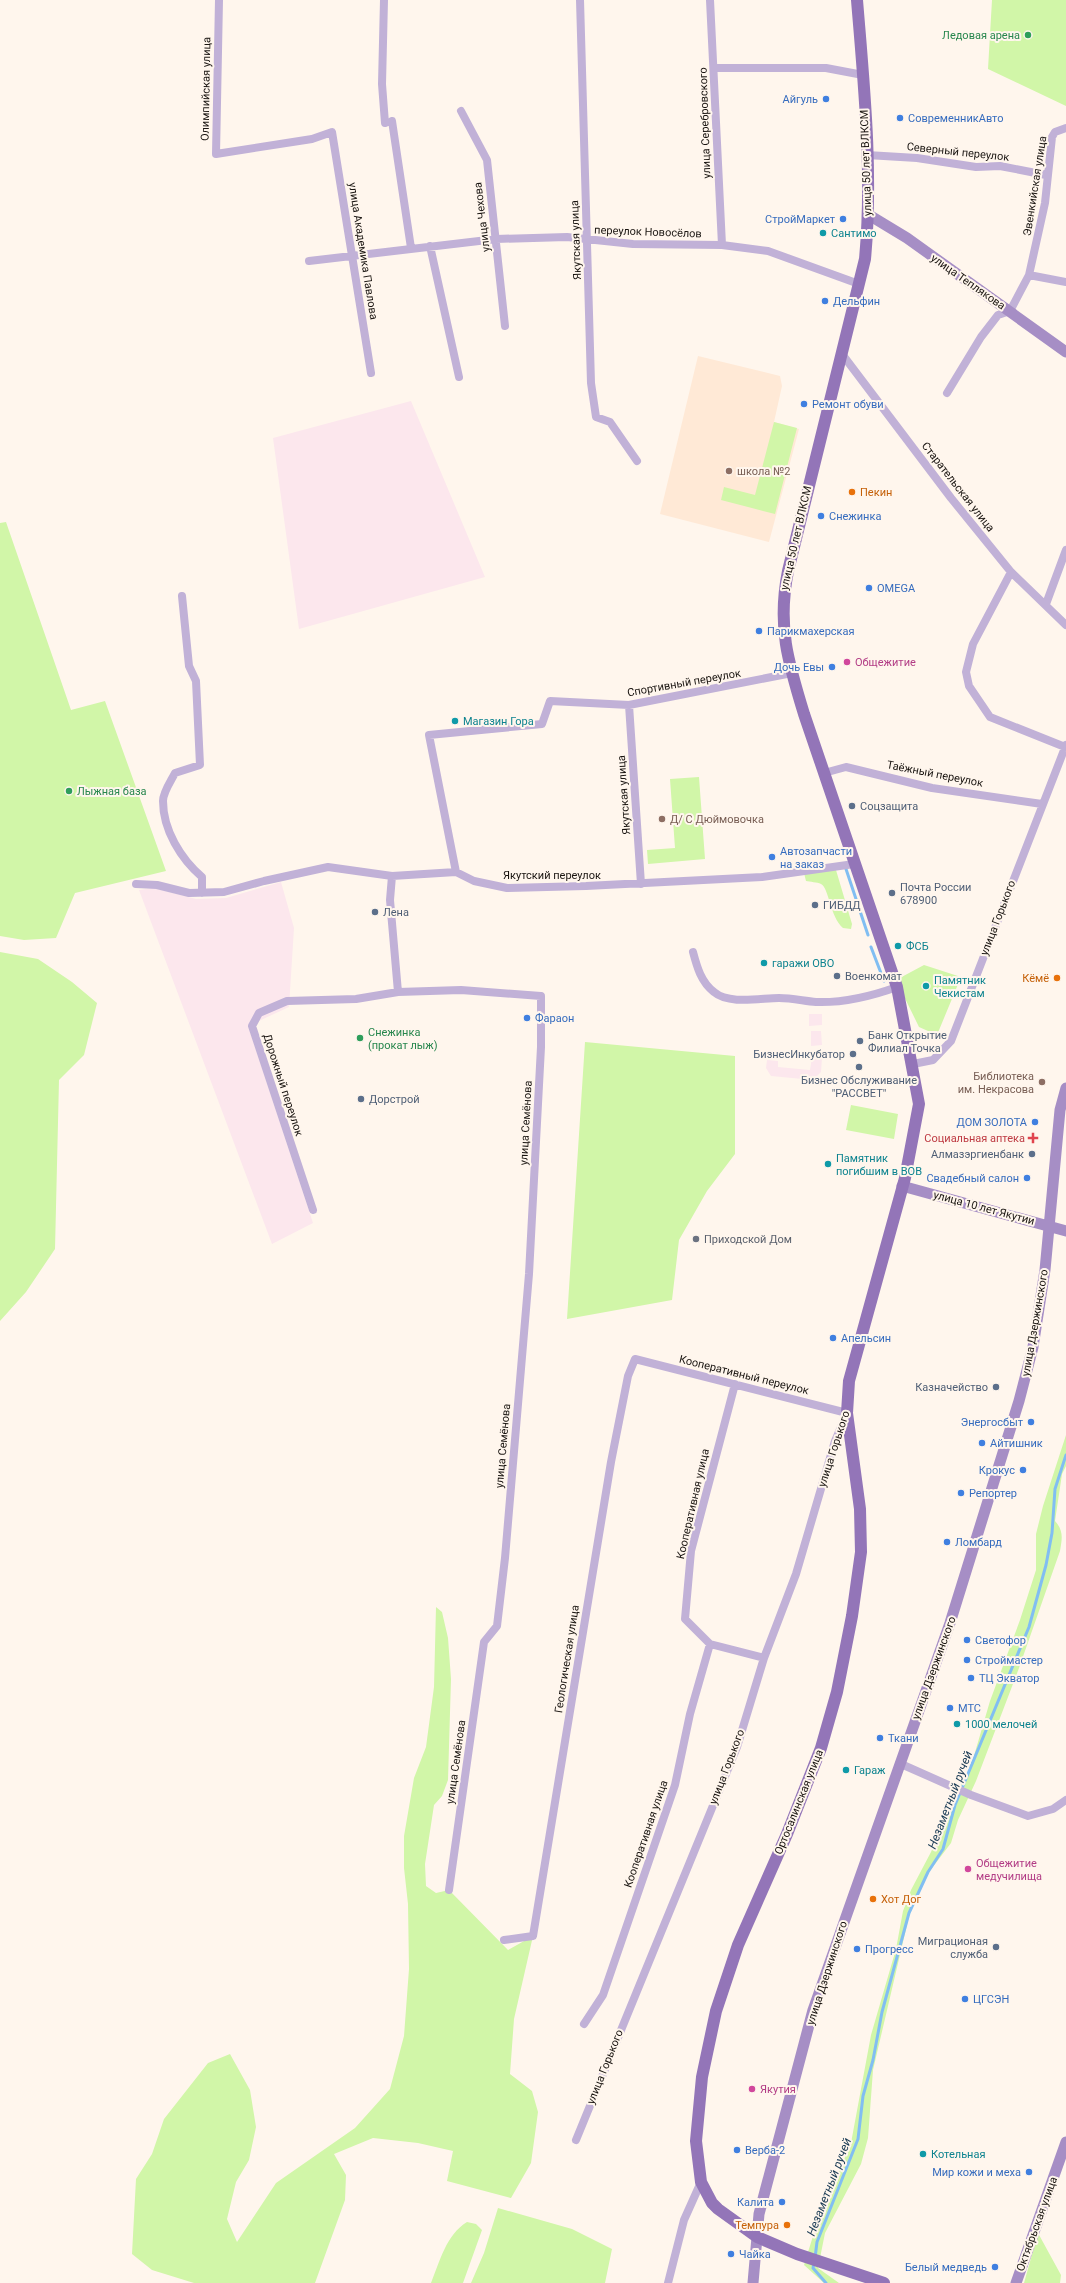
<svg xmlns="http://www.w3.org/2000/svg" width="1066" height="2283" viewBox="0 0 1066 2283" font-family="Roboto,sans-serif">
  <rect width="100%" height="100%" fill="#fff6ed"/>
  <path fill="#fce7ed" d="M411 401 485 577 299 629 273 438Z
    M281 882 294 928 289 1007 248 1026 313 1223 272 1244 139 890 153 888 196 899 226 898Z
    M809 1014H822V1025L809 1026Z
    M811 1031H821L822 1045 811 1046Z
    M812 1057 822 1058 821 1072 813 1080 771 1076 766 1068 767 1060 778 1061V1067L810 1070Z"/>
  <path fill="#ffe9d6" d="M698 356 780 376 782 386 774 422 799 429 769 542 660 514Z"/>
  <path fill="#d1f6a8" d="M992 0H1066V106L988 69Z
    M774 422 797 428 775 514 721 500 724 487 755 495Z
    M6 522 71 710 105 701 166 871 75 893 56 938 24 940 0 936V523Z
    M699 777 705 859 648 864 647 850 675 848 670 779Z
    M836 870 852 924 851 929 843 928C830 917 829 888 821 884 817 882 810 882 806 881L804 873Z
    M0 952 38 959 72 982 97 1003 84 1055 59 1080 55 1249 26 1292 0 1321Z
    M924 965 961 977 937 1035 919 1027 896 980Z
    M585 1042 735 1056V1154L707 1191 679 1240 672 1300 567 1319Z
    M851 1105 898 1114 894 1139 846 1130Z
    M1066 1435V1466L1062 1474 1055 1521C1064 1531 1062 1539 1060 1551L1019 1668 976 1781 958 1820 951 1843 929 1872 910 1912 873 2070 868 2138 861 2164 825 2233 818 2268 839 2283H824L804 2265 818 2220 851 2143 871 2035 896 1949 903 1911 911 1890 931 1852 952 1801 971 1766 990 1701 1020 1620 1036 1570V1534L1043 1506Z
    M436 1607 442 1612 448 1638 451 1679 448 1780 442 1796 434 1805 425 1864 426 1886 436 1893 449 1890 508 1950 533 1936 514 2019 510 2074 532 2091 538 2112 531 2163 511 2198 447 2181 453 2151 418 2143 373 2138 334 2154 346 2175 345 2200 315 2283H194L152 2270 132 2254 136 2179 152 2154 164 2119 208 2063 230 2054 250 2090 256 2127 249 2160 236 2182 227 2219 237 2242 276 2183 355 2128 390 2089 404 2036 409 1969 408 1904 404 1868V1836L414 1778 426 1747 434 1687Z
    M498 2208 572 2229 612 2249 605 2283H471L484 2253Z
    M467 2222 476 2224 482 2230 463 2283H431C440 2261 446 2235 467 2222Z
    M1038 2233 1061 2275 1060 2283H1024Z"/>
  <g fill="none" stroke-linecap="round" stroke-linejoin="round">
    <path stroke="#81bef2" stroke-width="3" d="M846 869 868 935
      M871 947 884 981
      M815 2258 817 2242 858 2139 863 2096 873 2060 882 2012 909 1913 928 1872 943 1849 955 1805 1029 1627 1046 1565 1052 1533 1055 1489 1066 1455
      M814 2263 813 2268 826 2283"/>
    <path stroke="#c1b1d7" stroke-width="8" d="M219 0 216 154 312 139 332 132 371 373
      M384 0 382 84 385 123
      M580 0 591 383 596 417 610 422 637 461
      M710 0 722 245
      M714 68H826L863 75
      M461 111 487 160 505 326
      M392 121 411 248
      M867 155 917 158 976 167 1000 166 1046 175
      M430 246 459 377
      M309 261 496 239 567 237 633 244 722 245 768 251 859 284
      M1029 275 1066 282
      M842 354 951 498 1011 572 1066 625
      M947 393 981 337 998 315 1010 311 1029 275 1045 203 1052 137 1055 132 1066 128
      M1011 572 973 644 966 672 969 686 990 717 1065 747
      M182 596 189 666 196 681 200 765 175 773C171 781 163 792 163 801 163 830 181 859 202 877V893
      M1046 604 1066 550
      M629 705 641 884
      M824 773 846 767 932 788 1042 804
      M456 872 429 735 542 724 550 701 629 705 792 673
      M392 876 390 900 398 992
      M136 884 157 885 189 893 224 892 264 881 328 867 392 876 456 872 474 881 507 888 586 886 762 877 854 864
      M693 952C697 967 701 982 714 992 729 1005 761 998 779 998 792 998 804 1001 816 1002 843 1003 872 996 897 987
      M913 1064 933 1060 951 1041 1066 745
      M313 1210 252 1026 259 1013 287 1001 356 999 398 992 461 990 541 996V1047L529 1274 505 1558 497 1626 484 1642 449 1890
      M735 1384 691 1551 685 1619 710 1644 764 1658
      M901 1764 971 1795 1028 1816 1053 1809 1066 1800
      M504 1940 533 1936 611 1462 628 1376 635 1359 847 1413 835 1441 796 1574 764 1658 737 1747 576 2140
      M584 2024 603 1995 675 1785 690 1714 710 1644
      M668 2283 684 2220 701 2182"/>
    <path stroke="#a68ec5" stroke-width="11" d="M869 215 907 238 1066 352
      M902 1186 1066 1231
      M753 2283 759 2214 813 2010 950 1623 1019 1401 1033 1347 1045 1270 1060 1110 1066 1088
      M1016 2283 1066 2142"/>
    <path stroke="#9375b8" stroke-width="12" d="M857 0C864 86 873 173 865 259L788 571C777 626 788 662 804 714L897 987 919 1104 905 1178 849 1381 847 1413 860 1509 861 1552 852 1616 837 1692 821 1748 787 1834 738 1945 716 2011 702 2077 696 2141 701 2182 712 2203 718 2209 757 2237 797 2254 884 2283"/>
  </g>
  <g fill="#2e9e5b" stroke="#fff6ed" stroke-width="1.5">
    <circle cx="1028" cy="35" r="4"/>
    <circle cx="69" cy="791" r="4"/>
    <circle cx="360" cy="1038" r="4"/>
  </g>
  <g fill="#3f7fe0" stroke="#fff6ed" stroke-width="1.5">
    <circle cx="826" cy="99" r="4"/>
    <circle cx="900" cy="118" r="4"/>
    <circle cx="843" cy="219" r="4"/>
    <circle cx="825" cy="301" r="4"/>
    <circle cx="804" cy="404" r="4"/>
    <circle cx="821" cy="516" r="4"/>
    <circle cx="869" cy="588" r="4"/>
    <circle cx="759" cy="631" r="4"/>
    <circle cx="832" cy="667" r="4"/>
    <circle cx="772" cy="857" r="4"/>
    <circle cx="527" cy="1018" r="4"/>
    <circle cx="1035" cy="1122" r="4"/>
    <circle cx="1027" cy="1178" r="4"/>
    <circle cx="833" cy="1338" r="4"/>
    <circle cx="1031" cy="1422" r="4"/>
    <circle cx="982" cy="1443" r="4"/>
    <circle cx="1023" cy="1470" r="4"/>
    <circle cx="961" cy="1493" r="4"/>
    <circle cx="947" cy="1542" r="4"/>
    <circle cx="967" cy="1640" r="4"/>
    <circle cx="967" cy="1660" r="4"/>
    <circle cx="971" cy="1678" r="4"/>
    <circle cx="950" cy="1708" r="4"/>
    <circle cx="880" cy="1738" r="4"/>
    <circle cx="857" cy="1949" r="4"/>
    <circle cx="965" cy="1999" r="4"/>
    <circle cx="737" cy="2150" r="4"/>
    <circle cx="1029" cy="2172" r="4"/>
    <circle cx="782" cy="2202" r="4"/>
    <circle cx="731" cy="2254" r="4"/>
    <circle cx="995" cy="2267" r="4"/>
  </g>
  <g fill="#0f9aa8" stroke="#fff6ed" stroke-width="1.5">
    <circle cx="823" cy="233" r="4"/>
    <circle cx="455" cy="721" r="4"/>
    <circle cx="898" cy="946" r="4"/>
    <circle cx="764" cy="963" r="4"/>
    <circle cx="926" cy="986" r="4"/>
    <circle cx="828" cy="1164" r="4"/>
    <circle cx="957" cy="1724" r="4"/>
    <circle cx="846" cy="1770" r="4"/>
    <circle cx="923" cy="2154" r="4"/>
  </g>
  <g fill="#8d6e63" stroke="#fff6ed" stroke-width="1.5">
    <circle cx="729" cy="471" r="4"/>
    <circle cx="662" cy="819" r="4"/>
    <circle cx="1042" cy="1082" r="4"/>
  </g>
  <g fill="#e8710a" stroke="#fff6ed" stroke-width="1.5">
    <circle cx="852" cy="492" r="4"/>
    <circle cx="1057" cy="978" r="4"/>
    <circle cx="873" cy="1899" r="4"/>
    <circle cx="787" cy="2225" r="4"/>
  </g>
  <g fill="#d1479c" stroke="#fff6ed" stroke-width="1.5">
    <circle cx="847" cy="662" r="4"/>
    <circle cx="968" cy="1869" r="4"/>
    <circle cx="752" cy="2089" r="4"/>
  </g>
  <g fill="#5c6f8a" stroke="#fff6ed" stroke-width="1.5">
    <circle cx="852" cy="806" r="4"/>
    <circle cx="892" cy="893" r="4"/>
    <circle cx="815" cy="905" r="4"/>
    <circle cx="375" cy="912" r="4"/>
    <circle cx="837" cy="976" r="4"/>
    <circle cx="860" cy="1041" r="4"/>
    <circle cx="853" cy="1054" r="4"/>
    <circle cx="859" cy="1067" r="4"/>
    <circle cx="361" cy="1099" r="4"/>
    <circle cx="1032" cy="1154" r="4"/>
    <circle cx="996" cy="1387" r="4"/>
    <circle cx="996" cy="1947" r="4"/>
  </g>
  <path fill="#e0444e" stroke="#fff6ed" stroke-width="1.5" d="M1031 1132h4v4h4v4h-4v4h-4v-4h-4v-4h4z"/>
  <circle fill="#6b7280" stroke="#fff6ed" stroke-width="1.5" cx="696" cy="1239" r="4"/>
  <g text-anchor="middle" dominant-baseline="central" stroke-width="4" stroke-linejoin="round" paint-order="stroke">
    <g font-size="11" fill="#27864d" stroke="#fff6ed" text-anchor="start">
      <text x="1020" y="35" text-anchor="end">Ледовая арена</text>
      <text x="77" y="791">Лыжная база</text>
      <text x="368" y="1032">Снежинка<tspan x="368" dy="13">(прокат лыж)</tspan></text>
    </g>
    <g font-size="11" fill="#191410" stroke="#fff6ed">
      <text transform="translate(206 89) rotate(-89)">Олимпийская улица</text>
      <text transform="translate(705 123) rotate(-92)">улица Серебровского</text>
      <text transform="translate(958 152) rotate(6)">Северный переулок</text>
      <text transform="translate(866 163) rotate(-92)">улица 50 лет ВЛКСМ</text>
      <text transform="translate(1035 186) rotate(-81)">Эвенкийская улица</text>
      <text transform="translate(482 217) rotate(-97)">улица Чехова</text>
      <text transform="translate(648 232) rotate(2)">переулок Новосёлов</text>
      <text transform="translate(576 240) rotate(-92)">Якутская улица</text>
      <text transform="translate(363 251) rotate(81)">улица Академика Павлова</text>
      <text transform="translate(968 282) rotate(35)">улица Теплякова</text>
      <text transform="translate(958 487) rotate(52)">Старательская улица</text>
      <text transform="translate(796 538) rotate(-77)">улица 50 лет ВЛКСМ</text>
      <text transform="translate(684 683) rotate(-10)">Спортивный переулок</text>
      <text transform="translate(935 774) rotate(11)">Таёжный переулок</text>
      <text transform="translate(624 795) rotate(-94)">Якутская улица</text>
      <text x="552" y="875">Якутский переулок</text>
      <text transform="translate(998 918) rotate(-69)">улица Горького</text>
      <text transform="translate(283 1085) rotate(72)">Дорожный переулок</text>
      <text transform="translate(526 1123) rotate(-87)">улица Семёнова</text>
      <text transform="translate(984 1208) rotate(15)">улица 10 лет Якутии</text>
      <text transform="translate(1035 1323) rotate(-80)">улица Дзержинского</text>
      <text transform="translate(744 1375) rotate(14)">Кооперативный переулок</text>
      <text transform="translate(503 1446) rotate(-85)">улица Семёнова</text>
      <text transform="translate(834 1449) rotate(-72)">улица Горького</text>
      <text transform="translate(693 1504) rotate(-77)">Кооперативная улица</text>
      <text transform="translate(567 1659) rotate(-81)">Геологическая улица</text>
      <text transform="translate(934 1668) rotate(-70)">улица Дзержинского</text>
      <text transform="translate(456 1762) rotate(-82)">улица Семёнова</text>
      <text transform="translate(727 1767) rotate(-69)">улица Горького</text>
      <text transform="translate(799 1802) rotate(-68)">Ортосалинская улица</text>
      <text transform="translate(646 1834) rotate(-71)">Кооперативная улица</text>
      <text transform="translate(827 1973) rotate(-72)">улица Дзержинского</text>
      <text transform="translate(605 2067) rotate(-68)">улица Горького</text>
      <text transform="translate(1037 2224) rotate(-70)">Октябрьская улица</text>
    </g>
    <g font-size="11" fill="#366cbe" stroke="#fff6ed" text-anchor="start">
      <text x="818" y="99" text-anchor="end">Айгуль</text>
      <text x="908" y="118">СовременникАвто</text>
      <text x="835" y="219" text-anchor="end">СтройМаркет</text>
      <text x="833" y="301">Дельфин</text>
      <text x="812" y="404">Ремонт обуви</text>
      <text x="829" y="516">Снежинка</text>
      <text x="877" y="588">OMEGA</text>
      <text x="767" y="631">Парикмахерская</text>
      <text x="824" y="667" text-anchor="end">Дочь Евы</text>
      <text x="780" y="851">Автозапчасти<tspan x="780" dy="13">на заказ</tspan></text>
      <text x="535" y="1018">Фараон</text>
      <text x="1027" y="1122" text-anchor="end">ДОМ ЗОЛОТА</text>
      <text x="1019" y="1178" text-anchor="end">Свадебный салон</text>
      <text x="841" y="1338">Апельсин</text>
      <text x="1023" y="1422" text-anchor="end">Энергосбыт</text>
      <text x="990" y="1443">Айтишник</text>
      <text x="1015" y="1470" text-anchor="end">Крокус</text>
      <text x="969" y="1493">Репортер</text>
      <text x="955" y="1542">Ломбард</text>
      <text x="975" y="1640">Светофор</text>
      <text x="975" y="1660">Строймастер</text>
      <text x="979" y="1678">ТЦ Экватор</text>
      <text x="958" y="1708">МТС</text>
      <text x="888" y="1738">Ткани</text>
      <text x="865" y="1949">Прогресс</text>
      <text x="973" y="1999">ЦГСЭН</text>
      <text x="745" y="2150">Верба-2</text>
      <text x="1021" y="2172" text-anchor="end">Мир кожи и меха</text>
      <text x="774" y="2202" text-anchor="end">Калита</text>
      <text x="739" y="2254">Чайка</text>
      <text x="987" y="2267" text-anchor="end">Белый медведь</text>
    </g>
    <g font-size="11" fill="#0d838f" stroke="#fff6ed" text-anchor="start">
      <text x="831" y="233">Сантимо</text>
      <text x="463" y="721">Магазин Гора</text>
      <text x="906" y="946">ФСБ</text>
      <text x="772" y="963">гаражи ОВО</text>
      <text x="934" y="980">Памятник<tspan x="934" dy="13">Чекистам</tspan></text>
      <text x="836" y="1158">Памятник<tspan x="836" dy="13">погибшим в ВОВ</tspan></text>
      <text x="965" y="1724">1000 мелочей</text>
      <text x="854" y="1770">Гараж</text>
      <text x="931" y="2154">Котельная</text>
    </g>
    <g font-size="11" fill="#785e54" stroke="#fff6ed" text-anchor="start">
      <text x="737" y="471">школа №2</text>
      <text x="670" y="819">Д/ С Дюймовочка</text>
      <text x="1034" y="1076" text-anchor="end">Библиотека<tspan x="1034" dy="13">им. Некрасова</tspan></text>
    </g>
    <g font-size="11" fill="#c56008" stroke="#fff6ed" text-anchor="start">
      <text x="860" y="492">Пекин</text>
      <text x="1049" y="978" text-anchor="end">Кёмё</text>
      <text x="881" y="1899">Хот Дог</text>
      <text x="779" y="2225" text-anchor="end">Темпура</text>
    </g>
    <g font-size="11" fill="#b23c85" stroke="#fff6ed" text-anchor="start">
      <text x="855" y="662">Общежитие</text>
      <text x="976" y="1863">Общежитие<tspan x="976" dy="13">медучилища</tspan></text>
      <text x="760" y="2089">Якутия</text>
    </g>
    <g font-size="11" fill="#4e5e75" stroke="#fff6ed" text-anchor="start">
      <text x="860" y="806">Соцзащита</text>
      <text x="900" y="887">Почта России<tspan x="900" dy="13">678900</tspan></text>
      <text x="823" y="905">ГИБДД</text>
      <text x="383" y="912">Лена</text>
      <text x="845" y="976">Военкомат</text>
      <text x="868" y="1035">Банк Открытие<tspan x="868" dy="13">Филиал Точка</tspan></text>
      <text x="845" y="1054" text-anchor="end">БизнесИнкубатор</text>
      <text x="859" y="1080" text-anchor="middle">Бизнес Обслуживание<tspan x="859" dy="13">"РАССВЕТ"</tspan></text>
      <text x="369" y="1099">Дорстрой</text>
      <text x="1024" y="1154" text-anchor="end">Алмазэргиенбанк</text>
      <text x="988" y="1387" text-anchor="end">Казначейство</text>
      <text x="988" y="1941" text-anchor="end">Миграционая<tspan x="988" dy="13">служба</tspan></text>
    </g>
    <g font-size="11" fill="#be3a42" stroke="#fff6ed" text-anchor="end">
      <text x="1025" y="1138">Социальная аптека</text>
    </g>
    <g font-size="11" fill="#5b616d" stroke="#fff6ed" text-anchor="start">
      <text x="704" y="1239">Приходской Дом</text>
    </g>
    <g font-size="12" font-style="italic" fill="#183953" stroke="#fff6ed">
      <text transform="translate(950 1800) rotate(-69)">Незаметный ручей</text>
      <text transform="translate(829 2187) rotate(-69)">Незаметный ручей</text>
    </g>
  </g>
</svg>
